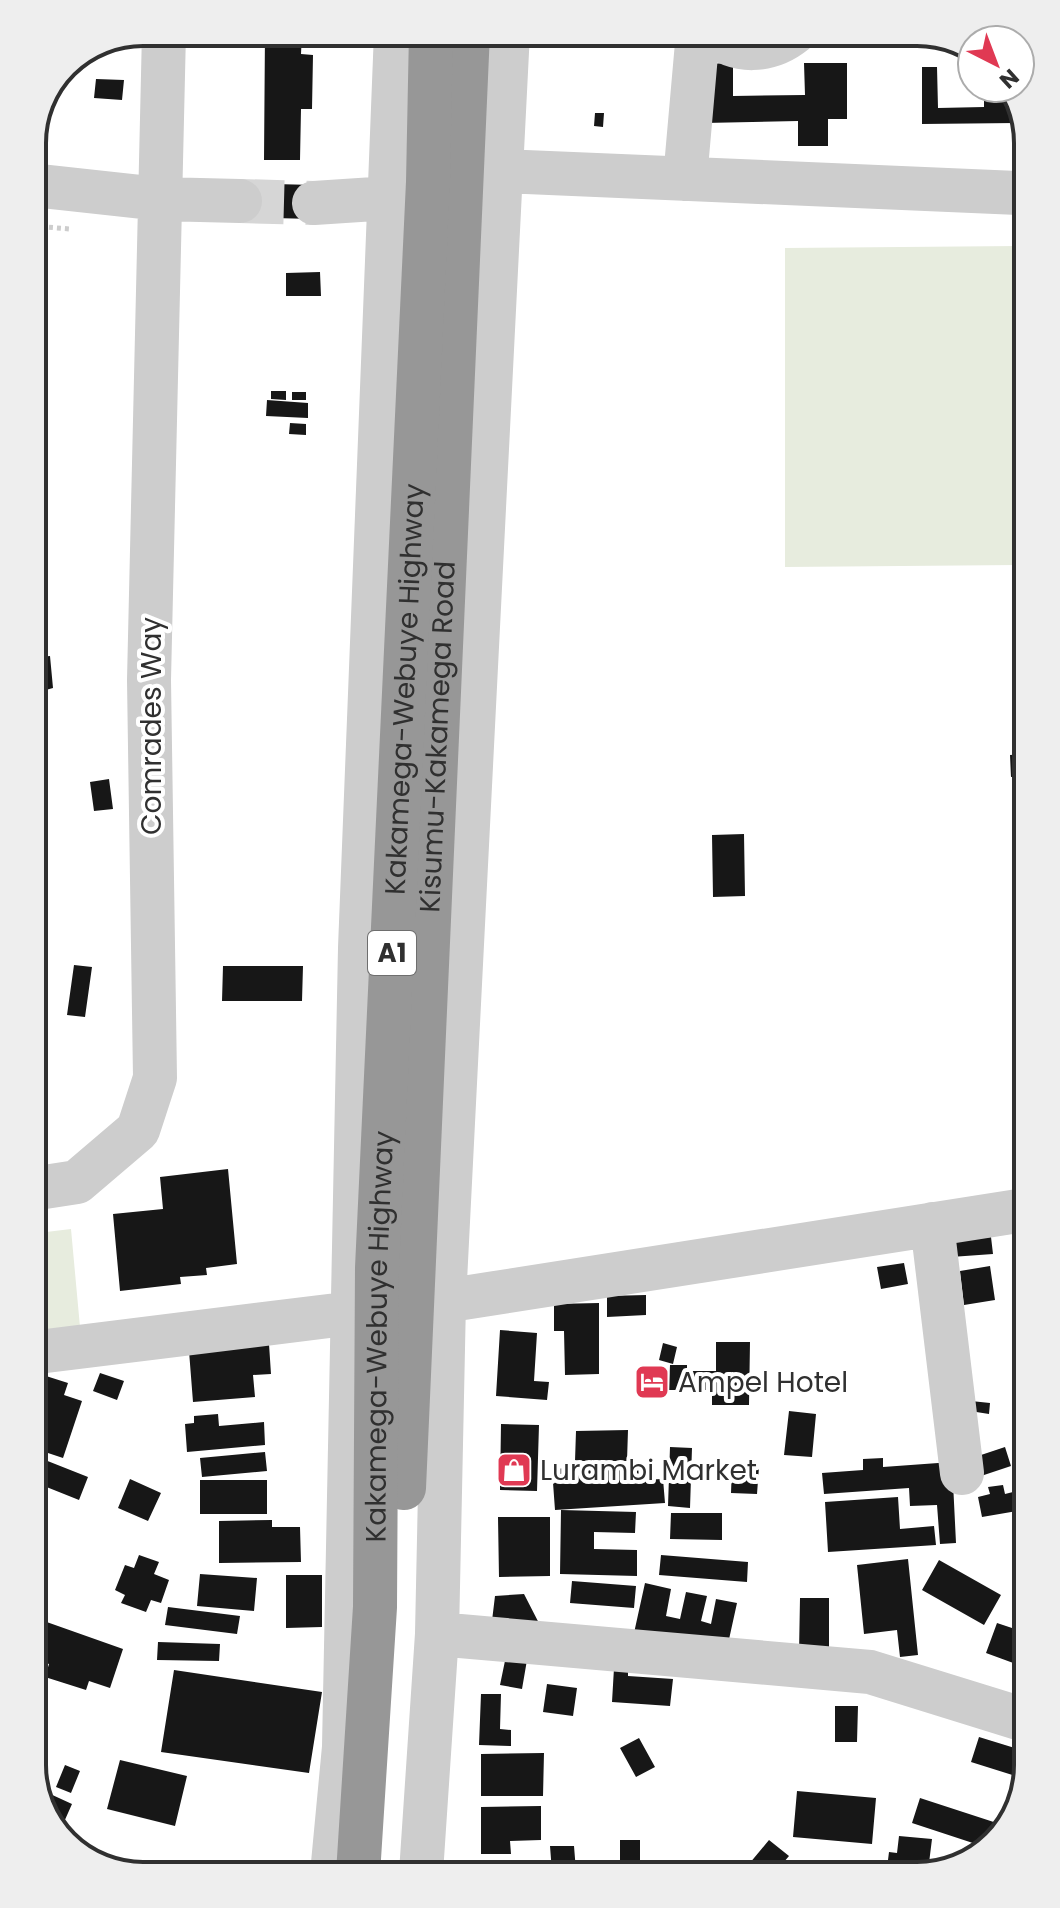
<svg xmlns="http://www.w3.org/2000/svg" width="1060" height="1908" viewBox="0 0 1060 1908" font-family="Poppins,sans-serif">
  <rect width="100%" height="100%" fill="#fff"/>
  <path fill="#e7ecde" d="M1020 246 1022 565 785 567V248Z
    M71 1229 80 1327 38 1334V1233Z"/>
  <path fill="#171717" d="M265 32H302L301 54 313 55 312 109H301L300 160H264Z
    M824 32H849V41H824Z
    M733 63V96L805 95 804 63H847V119H828V146H798V121L704 123V64Z
    M922 67H937L938 108 984 107V88H1010L1016 95V123L922 124Z
    M96 79 124 80 122 100 94 98Z
    M595 113H604L603 127 594 126Z
    M240 183 314 185 313 219 239 217Z
    M320 272 321 296H286V273Z
    M271 391H286V400L271 399Z
    M292 392H306V400H292Z
    M267 400 308 403V418L266 416Z
    M290 423 306 424V435L289 434Z
    M35 628 39 629 40 657 50 656 53 688 42 691 43 714 35 716Z
    M1023 754V776L1011 777 1010 755Z
    M109 779 113 809 94 811 90 782Z
    M744 834 745 896 713 897 712 835Z
    M74 965 92 967 85 1017 67 1015Z
    M223 966H303L302 1001H222Z
    M228 1169 237 1264 206 1268 207 1275 180 1277 181 1284 120 1291 113 1214 163 1209 160 1177Z
    M991 1237 993 1254 951 1257 950 1240Z
    M904 1263 908 1284 881 1289 877 1267Z
    M990 1266 995 1300 964 1305 960 1271Z
    M646 1295V1315L607 1317V1296Z
    M599 1303V1374L565 1375 564 1331H554V1304Z
    M500 1330 537 1333 534 1381 549 1382 547 1400 496 1396Z
    M716 1342H750L749 1405H712V1390H669L670 1365H687V1371H716Z
    M663 1343 677 1347 673 1364 659 1360Z
    M269 1344 271 1374 253 1375 255 1397 193 1402 189 1351Z
    M100 1373 124 1381 117 1400 93 1391Z
    M46 1376 68 1383 64 1395 82 1401 63 1458 39 1450V1399Z
    M971 1401 990 1403 989 1414 970 1411Z
    M789 1411 816 1414 812 1457 784 1455Z
    M218 1414 219 1426 264 1422 265 1445 187 1452 185 1424 194 1423V1416Z
    M501 1424 539 1425 537 1491 500 1490Z
    M628 1430 627 1461H575L576 1431Z
    M1021 1434 1026 1453 1018 1456 1012 1437Z
    M670 1447 692 1448 690 1508 668 1506Z
    M1005 1447 1011 1466 978 1477 972 1458Z
    M265 1452 267 1471 202 1477 200 1458Z
    M40 1458 88 1477 79 1500 39 1484Z
    M883 1458V1467L952 1462 956 1543 940 1544 937 1505 910 1506 909 1488 824 1494 822 1473 863 1470V1459Z
    M638 1464 639 1480 663 1479 665 1503 555 1510 552 1469Z
    M732 1466 759 1467 757 1494 731 1493Z
    M130 1479 161 1493 148 1521 118 1508Z
    M200 1480H267V1514H200Z
    M1003 1485 1005 1494 1013 1492 1017 1511 982 1517 978 1497 990 1494 988 1487Z
    M898 1497 900 1529 934 1526 936 1545 828 1552 825 1502Z
    M561 1510 636 1512 635 1533 594 1532V1549L637 1550V1576L560 1574Z
    M671 1513H722V1540L670 1539Z
    M498 1517H550V1576L499 1577Z
    M272 1520V1527H300L301 1562 219 1563V1521Z
    M139 1555 159 1562 154 1574 169 1580 161 1603 151 1600 146 1612 121 1603 125 1595 115 1590 125 1565 134 1568Z
    M661 1555 748 1562 747 1582 659 1575Z
    M908 1559 918 1655 900 1657 897 1630 864 1634 857 1565Z
    M939 1560 1001 1595 984 1625 922 1590Z
    M200 1574 257 1578 254 1611 197 1606Z
    M286 1575H322V1627L286 1628Z
    M572 1581 636 1586 634 1608 570 1603Z
    M645 1583 671 1589 666 1616 680 1619 686 1592 707 1596 701 1621 711 1624 716 1599 737 1603 726 1653 634 1633Z
    M524 1594 544 1633 491 1629 495 1596Z
    M800 1598H829V1653H799Z
    M168 1607 240 1616 237 1634 165 1625Z
    M41 1620 123 1649 110 1688 89 1681 86 1690 45 1677 49 1664 40 1661Z
    M997 1623 1027 1633 1016 1664 986 1653Z
    M158 1642 220 1644 219 1661 157 1660Z
    M506 1656 527 1660 522 1689 500 1685Z
    M614 1668 628 1669V1676L673 1679 670 1706 612 1702Z
    M174 1670 322 1692 309 1773 161 1752Z
    M547 1684 577 1688 573 1716 543 1712Z
    M481 1694H501L500 1729 511 1730V1746L479 1745Z
    M835 1706H858L857 1742H835Z
    M979 1737 1028 1752 1025 1779 971 1762Z
    M639 1738 655 1767 636 1777 620 1748Z
    M544 1753 543 1796H481V1754Z
    M120 1760 187 1776 175 1826 107 1809Z
    M65 1765 80 1771 71 1793 56 1787Z
    M797 1791 876 1798 872 1844 793 1837Z
    M48 1793 72 1804 60 1831 41 1809Z
    M920 1798 1009 1827 985 1847 912 1823Z
    M541 1806V1840L510 1841 511 1854H481V1807Z
    M899 1836 932 1839 929 1863 941 1864 940 1868H887L889 1852 897 1853Z
    M620 1840H640V1871H620Z
    M769 1840 789 1856 778 1869 744 1870Z
    M550 1846H574L576 1871 552 1872Z"/>
  <g fill="none" stroke-linecap="round" stroke-linejoin="round">
    <path stroke="#d6d6d6" stroke-width="44" stroke-dasharray="44 22" stroke-linecap="butt" d="M240 201 314 203"/>
    <path stroke="#cdcdcd" stroke-width="5" stroke-dasharray="4 4" stroke-linecap="butt" d="M33 226 70 229"/>
    <path stroke="#cdcdcd" stroke-width="44" d="M711 32C736 54 769 53 795 32
      M502 171 1020 193
      M685 179 698 32
      M32 185 160 199 240 201
      M314 203 390 198
      M38 1188 77 1182 138 1130 155 1078 149 680 164 32
      M932 1224 962 1473
      M444 1301 1025 1210
      M38 1352 353 1313
      M437 1634 870 1672 1028 1721
      M421 1873 437 1634 444 1301 508 32
      M332 1874 344 1747 360 948 396 32"/>
    <g stroke="#979797" stroke-width="44">
      <path id="s1" d="M404 1488 468 32"/>
      <path id="s2" d="M358 1874 375 1607 377 1268 428 182 431 32"/>
    </g>
  </g>
  <defs>
    <symbol id="hotel-square" viewBox="-11 -11 22 22"><rect x="-9" y="-9" width="18" height="18" rx="4" fill="#e03953" stroke="#fff"/><path d="M-6-4.5h1.5V1H6V5H4.5V3h-9V5H-6ZM-4 0a1.8 1.8 0 1 1 3.6 0ZM.5 0V-2.5h3Q6-2.5 6 0Z" fill="#fff"/></symbol>
    <symbol id="shop-square" viewBox="-11 -11 22 22"><rect x="-9" y="-9" width="18" height="18" rx="4" fill="#e03953" stroke="#fff"/><path d="M-5-2.5h2.3a2.7 3.5 0 0 1 5.4 0H5L5.5 6h-11ZM-1.5-2.5h3a1.5 2.3 0 0 0-3 0Z" fill="#fff"/></symbol>
  </defs>
  <g fill-rule="evenodd">
    <use href="#hotel-square" x="632" y="1362" width="40" height="40"/>
    <use href="#shop-square" x="494" y="1450" width="40" height="40"/>
  </g>
  <g text-anchor="middle" dominant-baseline="central" stroke-width="8" stroke-linejoin="round" paint-order="stroke">
    <rect fill="#fff" stroke="#6e6e6e" stroke-width="2" x="368" y="931" width="48" height="44" rx="6"/>
    <g font-size="26" font-weight="bold" fill="#303030">
      <text x="392" y="953">A1</text>
    </g>
    <g font-size="28" fill="#303030" stroke="#fff">
      <text stroke="none"><textPath href="#s2" startOffset="1186">Kakamega-Webuye Highway</textPath></text>
      <text transform="translate(151 726) rotate(-90)">Comrades Way</text>
      <text stroke="none"><textPath href="#s1" startOffset="752">Kisumu-Kakamega Road</textPath></text>
      <text stroke="none"><textPath href="#s2" startOffset="538">Kakamega-Webuye Highway</textPath></text>
    </g>
    <g font-size="28" fill="#303030" stroke="#fff" text-anchor="start">
      <text x="678" y="1382">Ampel Hotel</text>
      <text x="540" y="1470">Lurambi Market</text>
    </g>
  </g>
  <path d="M0 0H1060V1908H0ZM143 46H917A97 97 0 0 1 1014 143V1765A97 97 0 0 1 917 1862H143A97 97 0 0 1 46 1765V143A97 97 0 0 1 143 46Z" fill="#eee" fill-rule="evenodd"/>
  <path fill="none" stroke="#303030" stroke-width="4" d="M143 46H917A97 97 0 0 1 1014 143V1765A97 97 0 0 1 917 1862H143A97 97 0 0 1 46 1765V143A97 97 0 0 1 143 46Z"/>
  <g transform="translate(996 64) rotate(138)"><circle r="38" fill="#ffffff" stroke="#acacac" stroke-width="2"/>
  <path d="M0-6L14 30L0 20L-14 30Z" fill="#e03953"/>
  <text y="-12" font-size="22" font-weight="bold" text-anchor="middle" fill="#303030">N</text>
  </g>
</svg>
